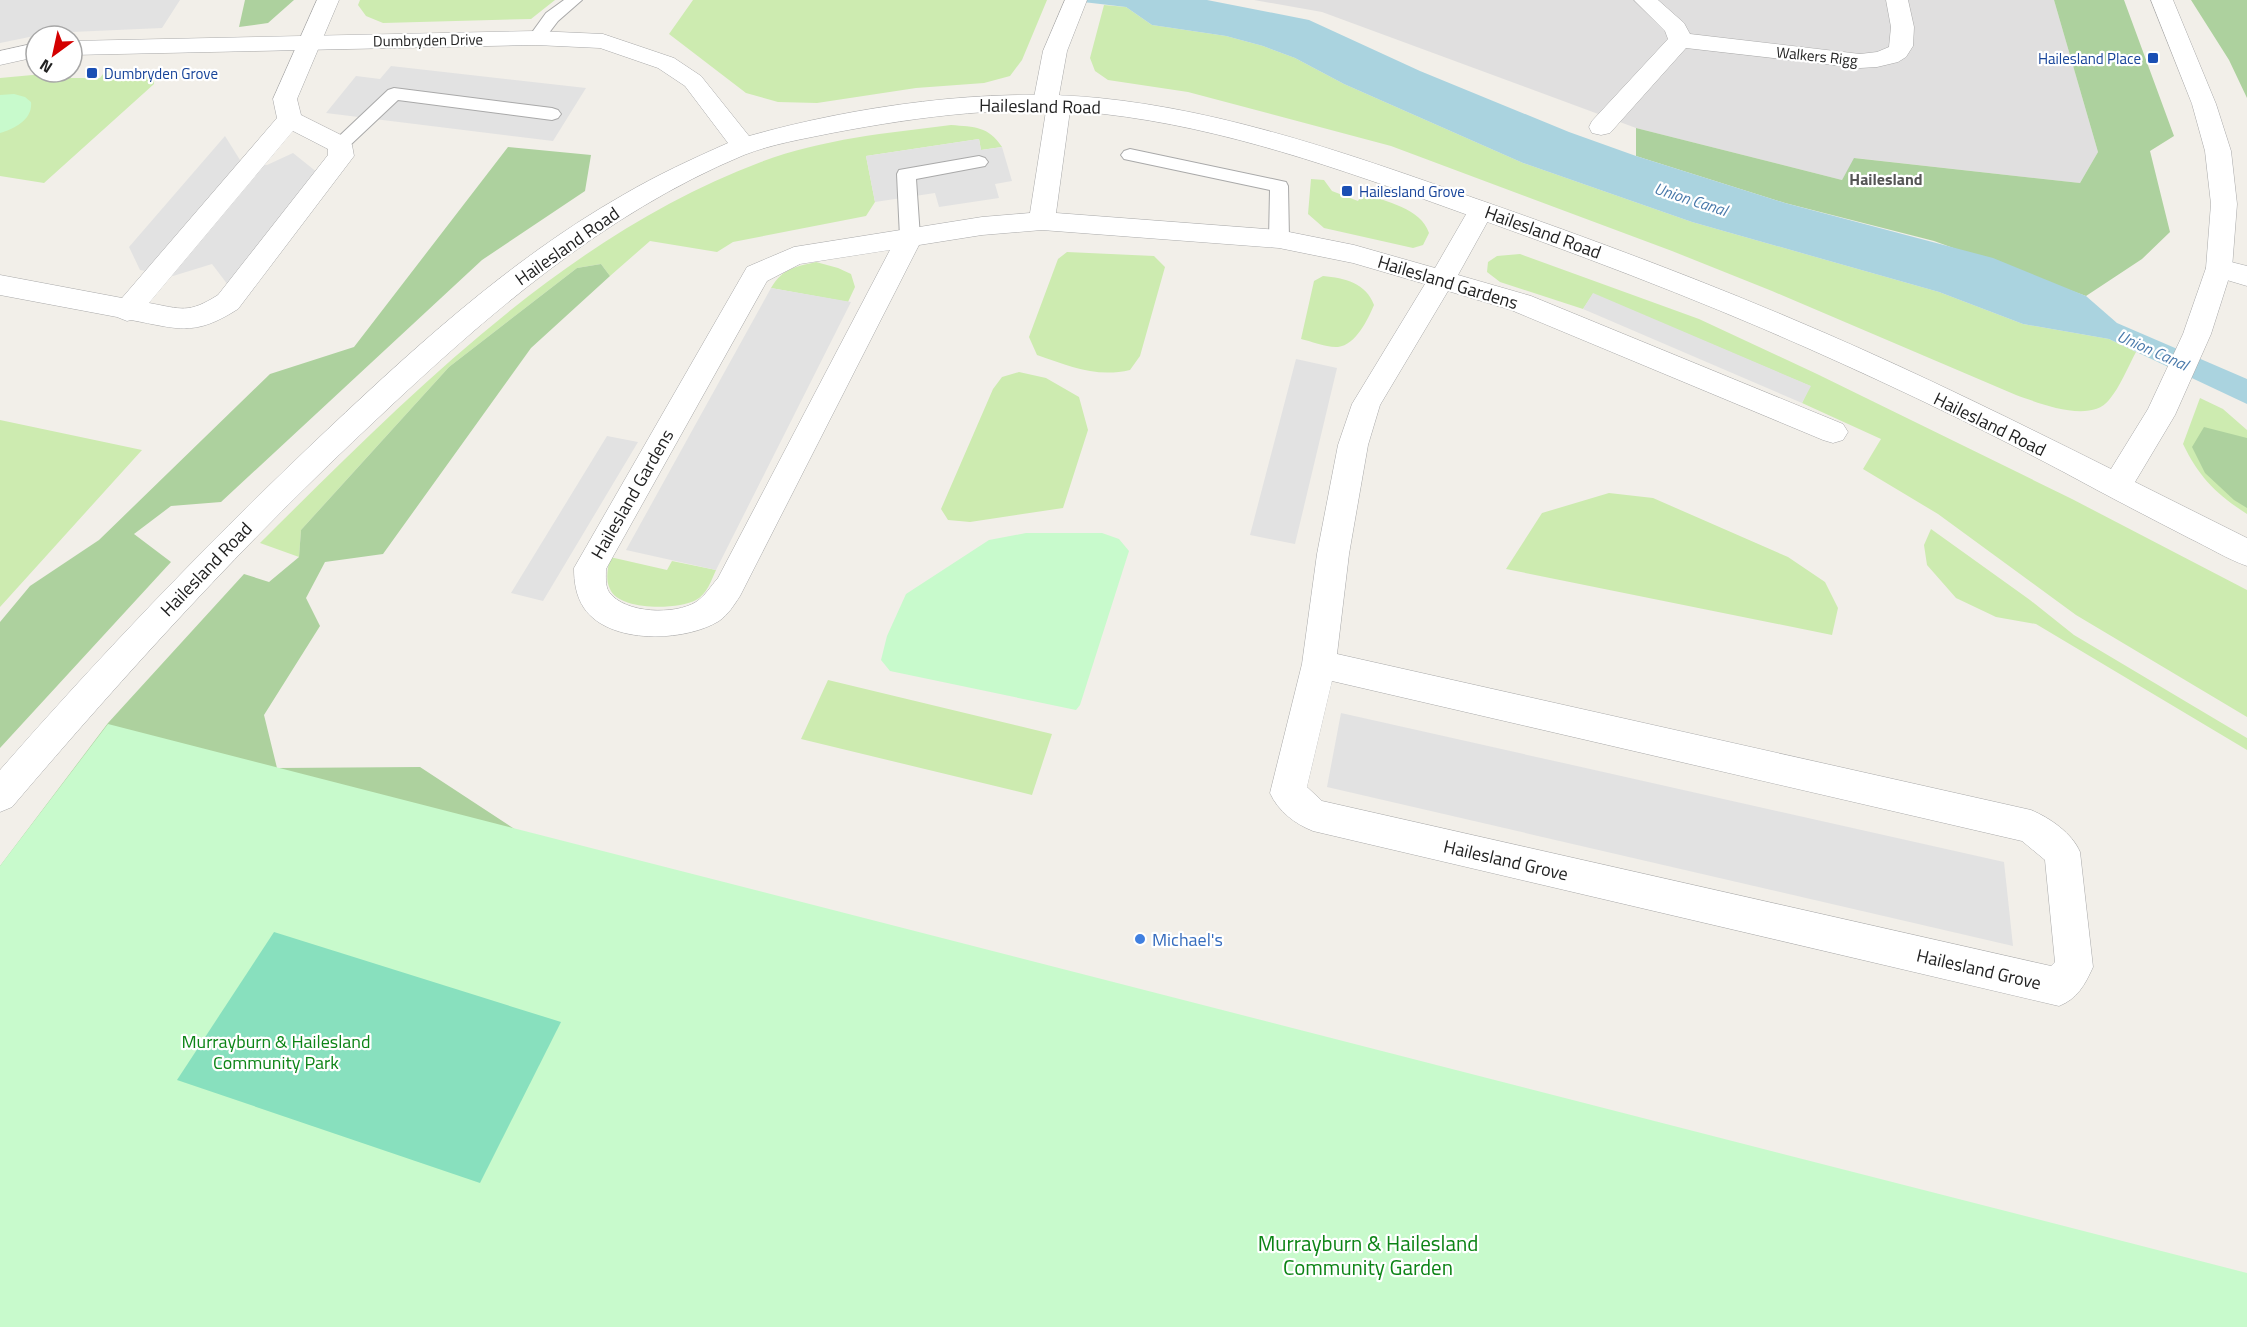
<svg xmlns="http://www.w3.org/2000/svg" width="2247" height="1327" viewBox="0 0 2247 1327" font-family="'Titillium Web',sans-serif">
  <rect width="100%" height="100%" fill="#f2efe9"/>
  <path fill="#e0dfdf" d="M1254 0H2054L2098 152 2080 183 1855 158 1842 180 1636 128 1322 12Z"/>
  <path fill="#cdebb0" d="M360 0H555L531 19 383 23 366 16 358 5Z
    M693 0H1047L1022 60 1010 76 984 83 916 88 817 103 778 102 746 93 669 34Z
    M1104 5 1126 7 1152 25 1226 36 1263 46 1295 58 1344 84 1523 163 1692 222 1939 292 2023 324 2109 339 2136 352C2128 367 2120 387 2109 400 2090 424 2039 403 2016 395L1772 291 1672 251 1391 146 1188 92 1108 80 1095 71 1090 58Z
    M106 70H154V84L44 183 0 176V78L65 72V78H100Z
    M951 125C975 127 988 126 1002 147L981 150 979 139 866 156 875 202 866 216 733 242 717 252 650 241 610 276 601 264 577 268 449 367 301 530 299 557 260 543C406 398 565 235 761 162 822 139 887 133 951 125Z
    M1311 179 1324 180 1332 191 1358 201 1363 193C1386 202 1421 208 1429 233L1423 245 1413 248 1324 228 1308 214Z
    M1067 252 1154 256 1165 267 1140 356 1130 370C1096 378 1069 366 1037 355L1029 337 1058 259Z
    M1520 254 1699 319 1817 374 2072 499 2247 590V717L2076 615 1938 514 1863 469 1881 439 1802 403 1810 386 1593 294 1583 309 1500 282 1487 272 1488 262 1497 256Z
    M816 262 838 268 851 274 855 287 848 302 771 288C783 268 795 267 816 262Z
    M1323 276C1345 278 1366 283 1374 305 1368 319 1356 345 1338 347 1327 348 1311 341 1301 339L1314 281Z
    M1019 372 1046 378 1079 397 1088 430 1063 508 970 522 948 520 941 509 993 389 1002 377Z
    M2200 398 2223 409 2247 430V514C2216 494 2199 477 2183 444Z
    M0 420 142 450 0 607Z
    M1609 493 1653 498 1788 557 1825 582 1838 608 1832 635 1506 569 1542 513Z
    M1931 529 2030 600 2074 635 2247 738V750L2036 624 1996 617 1956 598 1927 565 1924 545Z
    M610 557 667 570 672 561 716 570C711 581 707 594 696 600 678 610 619 611 610 589 605 579 608 568 610 557Z
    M828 680 1052 734 1032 795 801 739Z"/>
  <path fill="#add19e" d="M245 0H294L268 23 239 27Z
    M2054 0H2124L2174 136 2150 151 2170 232 2142 259 2086 296 1934 241 1785 203 1636 156V128L1842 180 1854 158 2080 183 2098 152Z
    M2191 0H2247V98L2229 60Z
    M508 147 591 155 585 191 482 260 221 502 171 506 134 534 171 562 0 748V622L30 586 99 540 270 374 354 347Z
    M601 264 610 276 531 348 383 554 325 562 306 598 320 626 264 715 277 768 420 767 571 866H0L108 723 244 574 269 582 299 557 301 530 449 367 577 268Z
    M2204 427 2247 438V508L2234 500 2205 473 2192 447Z"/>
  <path fill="#c8facc" d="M14 94 25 97 31 102C33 119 15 129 0 133V95Z
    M1026 533H1102L1119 539 1129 551 1080 705 1076 710 890 671 881 660 887 636 906 594 989 540Z
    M108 724 2247 1273V1327H0V866Z"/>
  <path fill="#88e0be" d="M274 932 561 1022 480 1183 177 1080Z"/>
  <path fill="#e2e2e2" d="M0 0H180L162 28 49 33 0 43Z
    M391 66 586 88 553 141 326 113 356 76 380 79Z
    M225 136 240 160 267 165 293 153 318 173 228 285 212 264 173 276 140 270 129 247Z
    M979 139 981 150 1002 147 1012 181 995 184 999 198 939 207 935 193 875 202 866 156Z
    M771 288 851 302 716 570 626 550Z
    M1593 293 1811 386 1802 403 1583 309Z
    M1296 359 1337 368 1295 544 1250 535Z
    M607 436 638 442 543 601 511 593Z
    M1341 713 2004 862 2013 946 1327 787Z"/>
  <path fill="#aad3df" d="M1066 0H1207L1309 20 1420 71 1569 132 1636 156 1785 203 1993 258 2086 296 2117 323 2247 379V404L2109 339 2023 324 1939 292 1692 222 1523 163 1344 84 1295 58 1263 46 1226 36 1152 25 1126 7Z"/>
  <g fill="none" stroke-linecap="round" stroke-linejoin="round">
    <defs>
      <path id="service" d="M564 0H582L558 21 542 42H530L528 38 546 13Z
        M394 88 552 108 558 110 561 114 558 118 552 120 398 100 346 149H334L331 145 334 141 388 90Z
        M1130 149 1286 182 1288 186 1289 239 1286 244 1279 246 1272 244 1269 239 1270 190 1124 159 1121 155 1124 151Z
        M979 156 985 158 988 162 985 166 916 179 920 237 917 242 910 244 903 242 900 237 897 174 899 170Z"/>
      <path id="minor" d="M317 0H339L297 99 301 115 349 139 352 145 354 156 238 309C194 337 179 329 131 320L127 321 117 317 0 295V275L122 298 277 118 273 99ZM293 131 328 149V155L218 295C188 314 182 309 149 303Z
        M1065 0H1087L1067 51 1059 95 1068 98 1071 103 1056 213 1279 230 1354 245 1435 268 1472 204 1481 201 1490 204 1494 210 1458 275 1531 296 1843 424 1848 432 1843 440 1833 443 1823 440 1511 310 1448 291 1380 405 1368 445 1349 554 1337 654 2031 810C2050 818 2072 833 2080 852L2093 967C2085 985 2077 999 2059 1006L1313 831C1295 824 1278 811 1270 793L1302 664 1317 554 1338 445 1352 404 1425 284 1353 263 1279 248 1042 230 982 235 919 245 740 596C734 605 728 615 719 621 685 642 609 645 584 608 576 596 574 582 574 568L747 267 794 247 982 217 1030 213 1046 111 1036 108 1033 103 1043 51ZM890 250 718 578C711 586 705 596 696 602 675 615 625 614 609 592 605 586 606 576 606 569L767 281 800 264ZM1332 681 2022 841 2045 860 2055 962 2051 966 1322 801 1307 787Z
        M1634 0H1658L1684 23 1690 34 1860 54 1877 52 1889 47 1891 27 1886 0H1908L1914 27 1913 46 1906 57 1898 62 1877 67 1860 68 1686 48 1610 133 1601 135 1592 133 1589 127 1592 121 1668 39 1665 31Z
        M2219 259 2247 266V286L2210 275 2206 268 2210 261Z"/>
      <path id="tertiary" d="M2151 0H2173L2216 104 2231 151 2237 204 2232 268 2211 334 2175 415 2135 482 2247 538V566C2227 559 2208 547 2189 538 2158 522 2127 506 2097 490 2002 438 1904 391 1805 347 1690 296 1572 252 1454 210 1340 169 1225 128 1104 114 1012 104 922 116 832 133 803 139 772 144 744 155 603 214 487 315 377 419 247 540 127 672 12 807L0 812V770C98 658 201 550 309 447 406 355 507 261 623 195 657 175 692 159 728 143L685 86 658 68 600 48 536 45 72 55V41L536 31 603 34 674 58 701 76 749 136C855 106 989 87 1099 98 1228 111 1352 155 1474 198 1592 239 1710 283 1825 333 1922 375 2017 422 2111 469L2148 409 2183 334 2206 268 2211 204 2205 151 2192 104Z
        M36 43V57L0 65V51Z"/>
    </defs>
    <use href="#service" stroke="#a9a9a9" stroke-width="2"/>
    <use href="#minor" stroke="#a9a9a9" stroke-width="1"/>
    <use href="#tertiary" stroke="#a9a9a9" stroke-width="1"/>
    <use href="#service" fill="#fff" fill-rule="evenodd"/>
    <use href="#minor" fill="#fff" fill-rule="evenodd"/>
    <use href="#tertiary" fill="#fff" fill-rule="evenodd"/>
  </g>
  <g fill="#1a4fb4" stroke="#fff" stroke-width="2">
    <rect x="2147" y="52" width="12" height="12" rx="3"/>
    <rect x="86" y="67" width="12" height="12" rx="3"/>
    <rect x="1341" y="185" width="12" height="12" rx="3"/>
  </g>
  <circle fill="#3f7fe0" stroke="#fff" stroke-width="2" cx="1140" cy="939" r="6"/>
  <g text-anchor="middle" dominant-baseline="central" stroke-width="4.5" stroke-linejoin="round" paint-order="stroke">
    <g font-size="15" fill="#222" stroke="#fff">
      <text transform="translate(428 40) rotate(-1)">Dumbryden Drive</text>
      <text transform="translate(1817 56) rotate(6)">Walkers Rigg</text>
    </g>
    <g font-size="15" fill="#164399" stroke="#fff" text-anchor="start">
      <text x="2141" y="58" text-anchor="end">Hailesland Place</text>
      <text x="104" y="73">Dumbryden Grove</text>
      <text x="1359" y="191">Hailesland Grove</text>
    </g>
    <g font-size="16" font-weight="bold" fill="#555" stroke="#fff">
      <text x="1886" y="179">Hailesland</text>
    </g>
    <g font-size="16" font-style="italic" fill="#4a7aab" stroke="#fff">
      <text transform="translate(1691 199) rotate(18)">Union Canal</text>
      <text transform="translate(2153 350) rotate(24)">Union Canal</text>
    </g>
    <g font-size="18" fill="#222" stroke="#fff">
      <text transform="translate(1040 106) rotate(1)">Hailesland Road</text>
      <text transform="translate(1543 232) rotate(20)">Hailesland Road</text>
      <text transform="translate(567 246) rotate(-35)">Hailesland Road</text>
      <text transform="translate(1448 282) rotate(17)">Hailesland Gardens</text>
      <text transform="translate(1990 424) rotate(26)">Hailesland Road</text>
      <text transform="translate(632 494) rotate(-60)">Hailesland Gardens</text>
      <text transform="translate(206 569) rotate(-46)">Hailesland Road</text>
      <text transform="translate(1506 860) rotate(13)">Hailesland Grove</text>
      <text transform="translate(1979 969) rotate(13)">Hailesland Grove</text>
    </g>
    <g font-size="18" fill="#366cbe" stroke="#fff" text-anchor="start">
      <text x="1152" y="939">Michael's</text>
    </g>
    <g font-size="18" fill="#0c8416" stroke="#fff">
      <text x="276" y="1041">Murrayburn &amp; Hailesland<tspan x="276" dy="21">Community Park</tspan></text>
    </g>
    <g font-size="21" fill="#0c8416" stroke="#fff">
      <text x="1368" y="1243">Murrayburn &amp; Hailesland<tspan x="1368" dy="24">Community Garden</tspan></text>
    </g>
  </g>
  <g transform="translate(54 54) rotate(213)"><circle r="28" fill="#ffffff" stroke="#a7a7a7" stroke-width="1.5"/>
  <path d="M0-4.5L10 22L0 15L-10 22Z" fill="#d40000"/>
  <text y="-9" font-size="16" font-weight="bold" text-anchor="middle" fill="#222222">N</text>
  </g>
</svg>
